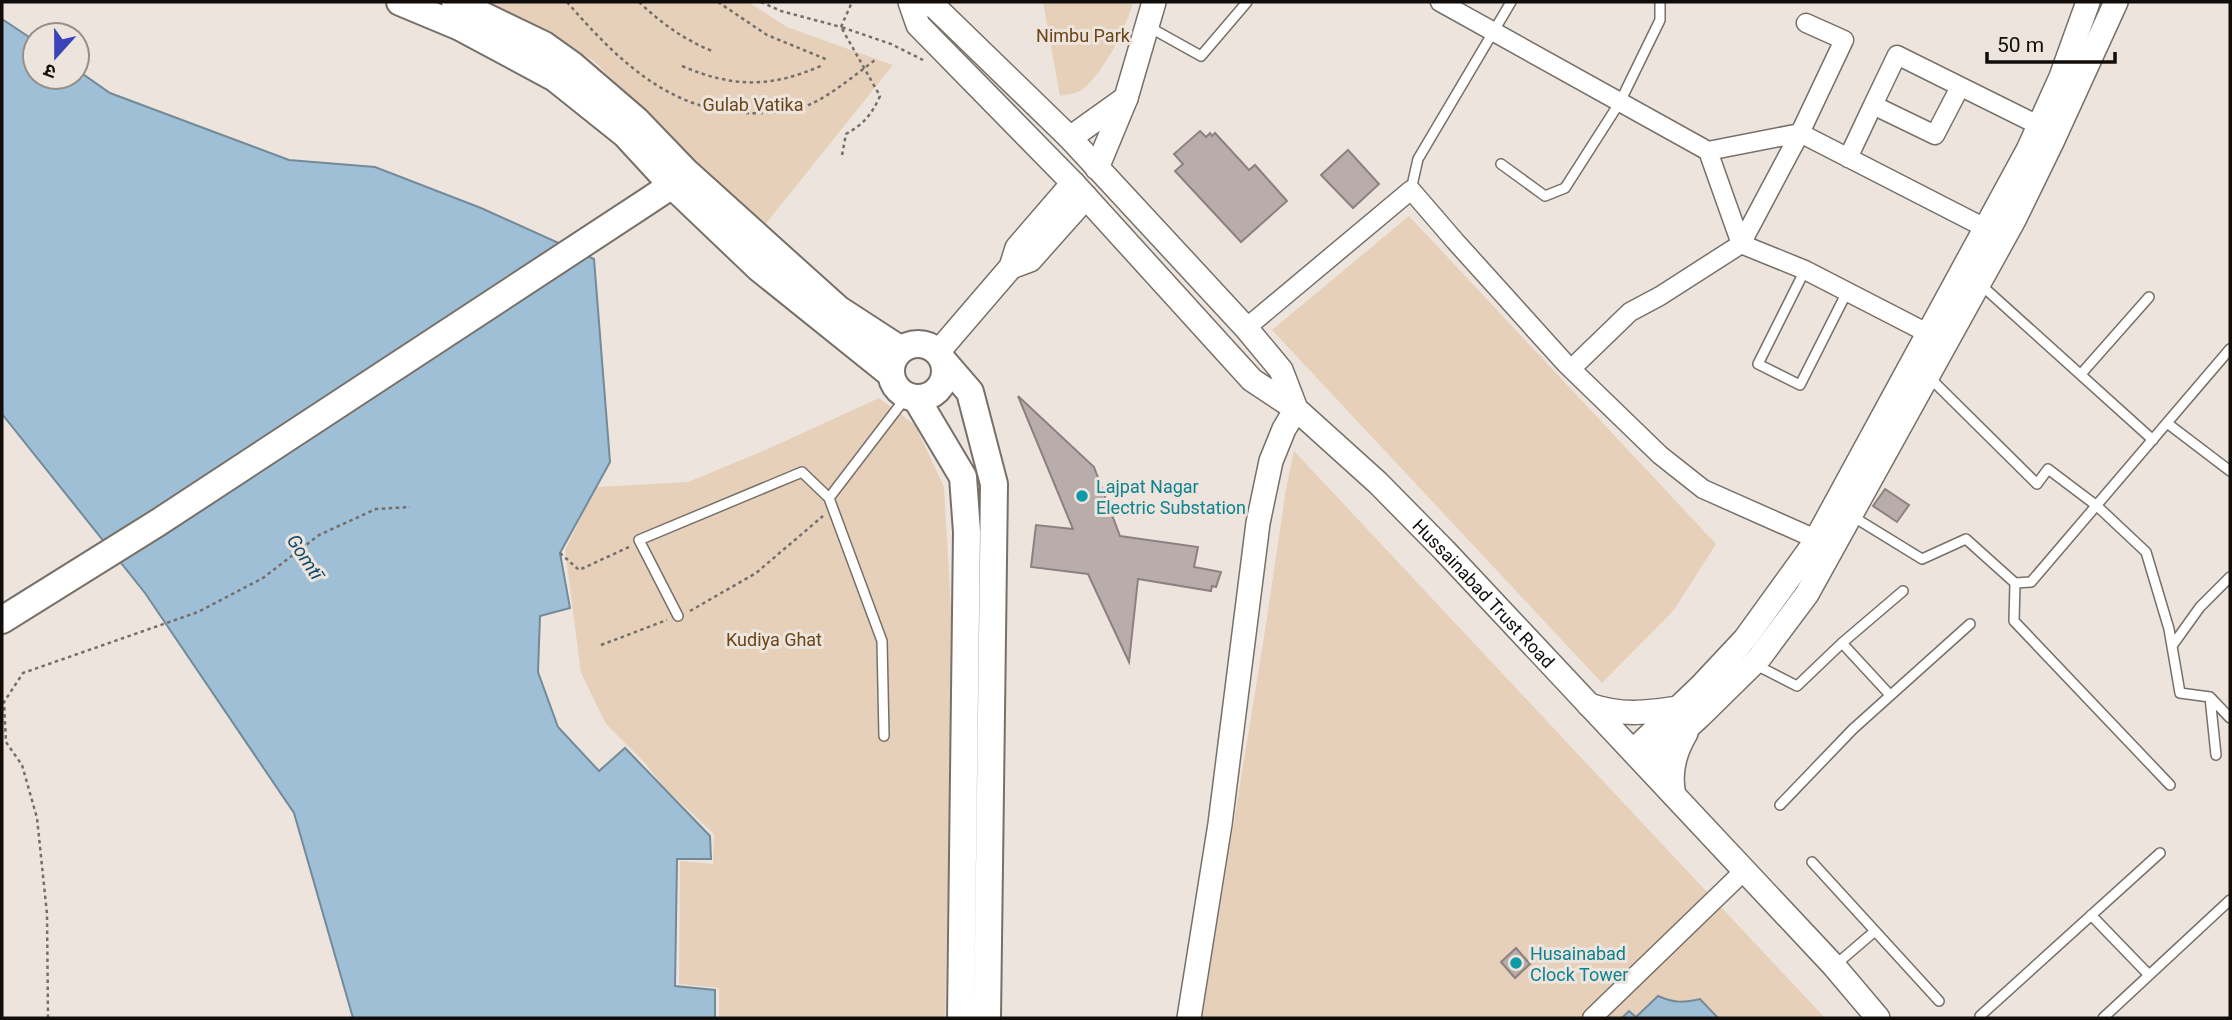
<svg xmlns="http://www.w3.org/2000/svg" width="2232" height="1020" viewBox="0 0 2232 1020" font-family="Roboto,'Noto Sans Devanagari',sans-serif">
  <rect width="100%" height="100%" fill="#ede5dd"/>
  <path fill="#e6d0ba" d="M475 2H748L787 27 893 65 760 231 593 60Z
    M1043 2H1133C1125 30 1105 71 1082 90 1076 94 1067 94 1060 96Z
    M1409 216 1716 544 1674 610 1602 683 1272 330Z
    M879 398 915 425 944 487 953 642 945 1018H719V988L679 984 680 861 713 864 714 834 663 786 645 763 606 724 581 673 565 550 596 487 688 482 770 448Z
    M1294 451 1825 1018H1202L1264 637 1286 489Z"/>
  <path fill="#9ebfd6" stroke="#738a99" stroke-width="2" d="M2 19 35 41V77H77V70L110 93 289 160 375 167 481 208 594 259 610 462 560 553 570 608 540 616 538 672 558 727 599 771 625 748 710 836 711 859H677L675 986 715 990V1018H353L294 813 145 593 2 414Z
    M1658 996C1674 1003 1683 1003 1700 999L1718 1018H1622L1629 1011 1636 1017Z"/>
  <path fill="#b9adac" stroke="#8c8180" stroke-width="2" d="M1200 131 1206 137 1210 133 1212 136 1215 133 1249 170 1255 165 1287 201 1241 242 1175 171 1183 164 1174 154Z
    M1348 150 1379 184 1353 208 1321 175Z
    M1018 396 1094 467 1120 536 1198 547 1194 567 1221 572 1216 587 1212 586 1211 591 1138 579 1129 662 1088 574 1031 567 1036 525 1073 529Z
    M1885 489 1909 505 1897 522 1873 506Z
    M1516 948 1530 964 1515 978 1501 962Z"/>
  <g fill="none" stroke-linecap="round" stroke-linejoin="round">
    <defs>
      <path id="service" d="M1149 27 1201 56 1247 2
        M1501 164 1545 196 1565 188 1620 102 1660 20V2
        M1411 190 1418 159 1511 2
        M1805 270 1758 364 1800 385 1847 292
        M1980 284 2153 440
        M2081 374 2149 297
        M1929 377 2037 484 2048 469 2097 506 2146 552 2169 629 2180 693 2210 697 2230 718
        M2167 423 2230 471
        M1852 516 1922 559 1966 539 2015 583 2031 582 2230 349
        M2015 583 2014 621 2170 785
        M678 616 639 540 802 472 829 498
        M1842 643 1890 695
        M2172 646 2200 607 2230 577
        M1754 664 1797 686 1842 643 1903 591
        M2210 697 2216 755
        M884 736 882 641 829 498 907 396
        M1780 805 1853 729 1970 624
        M1812 862 1939 1001
        M2091 915 2149 975
        M1834 966 1875 931
        M1980 1016 2160 853
        M2103 1018 2230 900"/>
      <path id="minor" d="M1440 2 1708 151 1800 133 1995 233
        M1960 87 1935 135 1873 105 1897 55 2048 130
        M1708 151 1741 244 1805 270 1939 339
        M1848 158 1873 105
        M1246 328 1411 190 1455 241 1566 364 1660 455 1703 489 1827 544
        M1571 369 1630 312 1660 296 1741 244 1800 133 1844 40 1806 23
        M1592 1018 1745 870"/>
      <g id="tertiary">
        <path d="M910 2 918 25 1073 183 1252 380 1296 409"/>
        <path id="s1" d="M924 2 935 7 1070 138 1246 328 1281 370 1296 409 1378 483 1444 550 1834 966 1878 1018"/>
        <path d="M1070 138 1126 98"/>
        <path d="M1097 168 1126 98 1154 2"/>
        <path d="M1011 267 1030 260 1086 197"/>
        <path d="M938 352 1011 267 1017 248 1073 183"/>
        <path d="M1589 705C1622 716 1644 713 1678 708"/>
        <path d="M1633 751 1701 686 1745 639 1813 545 2028 150 2061 77 2088 2"/>
        <path d="M1646 765 1700 716 1760 657 1807 594 2014 220 2052 142 2116 2"/>
        <path d="M1674 795C1669 773 1674 753 1686 733"/>
        <path d="M1189 1018 1220 824 1258 523 1271 461 1284 429 1296 409"/>
      </g>
      <path id="secondary" d="M400 2 460 27 555 78 625 134 672 185 759 268 891 374
        M455 2 544 45 572 65 636 120 686 172 838 309 901 350
        M891 371a27 27 0 1 1 54 0a27 27 0 1 1-54 0Z
        M945 363 970 392 994 484 987 1018
        M916 398 963 477 967 532 961 1018
        M2 620 159 522 648 201 672 185 686 172"/>
    </defs>
    <use href="#service" stroke="#777069" stroke-width="12"/>
    <use href="#minor" stroke="#777069" stroke-width="21"/>
    <use href="#tertiary" stroke="#777069" stroke-width="26"/>
    <use href="#secondary" stroke="#777069" stroke-width="30"/>
    <path stroke="#746f6a" stroke-width="2.5" stroke-dasharray="3.5 3.5" stroke-linecap="butt" d="M567 2C619 62 675 117 760 113 776 113 798 110 813 103 835 92 855 75 875 60
      M639 2C661 23 683 39 712 51
      M718 2 767 35 828 60
      M761 2 781 11 841 27 852 2
      M682 66C734 88 771 88 823 65
      M842 155 846 134C864 124 872 114 880 96L841 27 891 44 923 60
      M560 553 579 570 629 547
      M690 611 756 573 823 516
      M601 645 667 620
      M48 1018 47 914 37 818 22 765 6 742 4 702 23 673 198 612 263 578 319 535 376 509 410 507"/>
    <use href="#service" stroke="#fff" stroke-width="9"/>
    <use href="#minor" stroke="#fff" stroke-width="18"/>
    <use href="#tertiary" stroke="#fff" stroke-width="23"/>
    <use href="#secondary" stroke="#fff" stroke-width="26"/>
  </g>
  <g fill="#0f9aa8" stroke="#ede5dd" stroke-width="2.5">
    <circle cx="1082" cy="496" r="7"/>
    <circle cx="1516" cy="963" r="7"/>
  </g>
  <g text-anchor="middle" dominant-baseline="central" stroke-width="6" stroke-linejoin="round" paint-order="stroke">
    <g font-size="18" fill="#6a4518" stroke="#ede5dd">
      <text x="1083" y="35">Nimbu Park</text>
      <text x="753" y="104">Gulab Vatika</text>
      <text x="774" y="639">Kudiya Ghat</text>
    </g>
    <g font-size="18" fill="#0d838f" stroke="#ede5dd" text-anchor="start">
      <text x="1096" y="486">Lajpat Nagar<tspan x="1096" dy="21">Electric Substation</tspan></text>
      <text x="1530" y="953">Husainabad<tspan x="1530" dy="21">Clock Tower</tspan></text>
    </g>
    <g font-size="18" fill="#100d0a" stroke="#ede5dd">
      <text stroke="none"><textPath href="#s1" startOffset="819">Hussainabad Trust Road</textPath></text>
    </g>
    <g font-size="19" font-style="italic" fill="#144c6c" stroke="#ede5dd">
      <text transform="translate(305 557) rotate(57)">Gomtī</text>
    </g>
  </g>
  <rect width="2232" height="1020" fill="none" stroke="#100d0a" stroke-width="7"/>
  <g transform="translate(56 56) rotate(201)"><circle r="33" fill="#ede5dd" stroke="#958f89" stroke-width="2"/>
  <path d="M0-5L12 26L0 18L-12 26Z" fill="#3a43b7"/>
  <text y="-10" font-size="19" font-weight="bold" text-anchor="middle" fill="#100d0a">उ</text>
  </g>
  <path d="M1987 52v10h128v-10" fill="none" stroke="#100d0a" stroke-width="3.5"/>
  <text x="1997" y="52" font-size="21" fill="#100d0a" stroke="#ede5dd" stroke-width="5" paint-order="stroke">50 m</text>
</svg>
